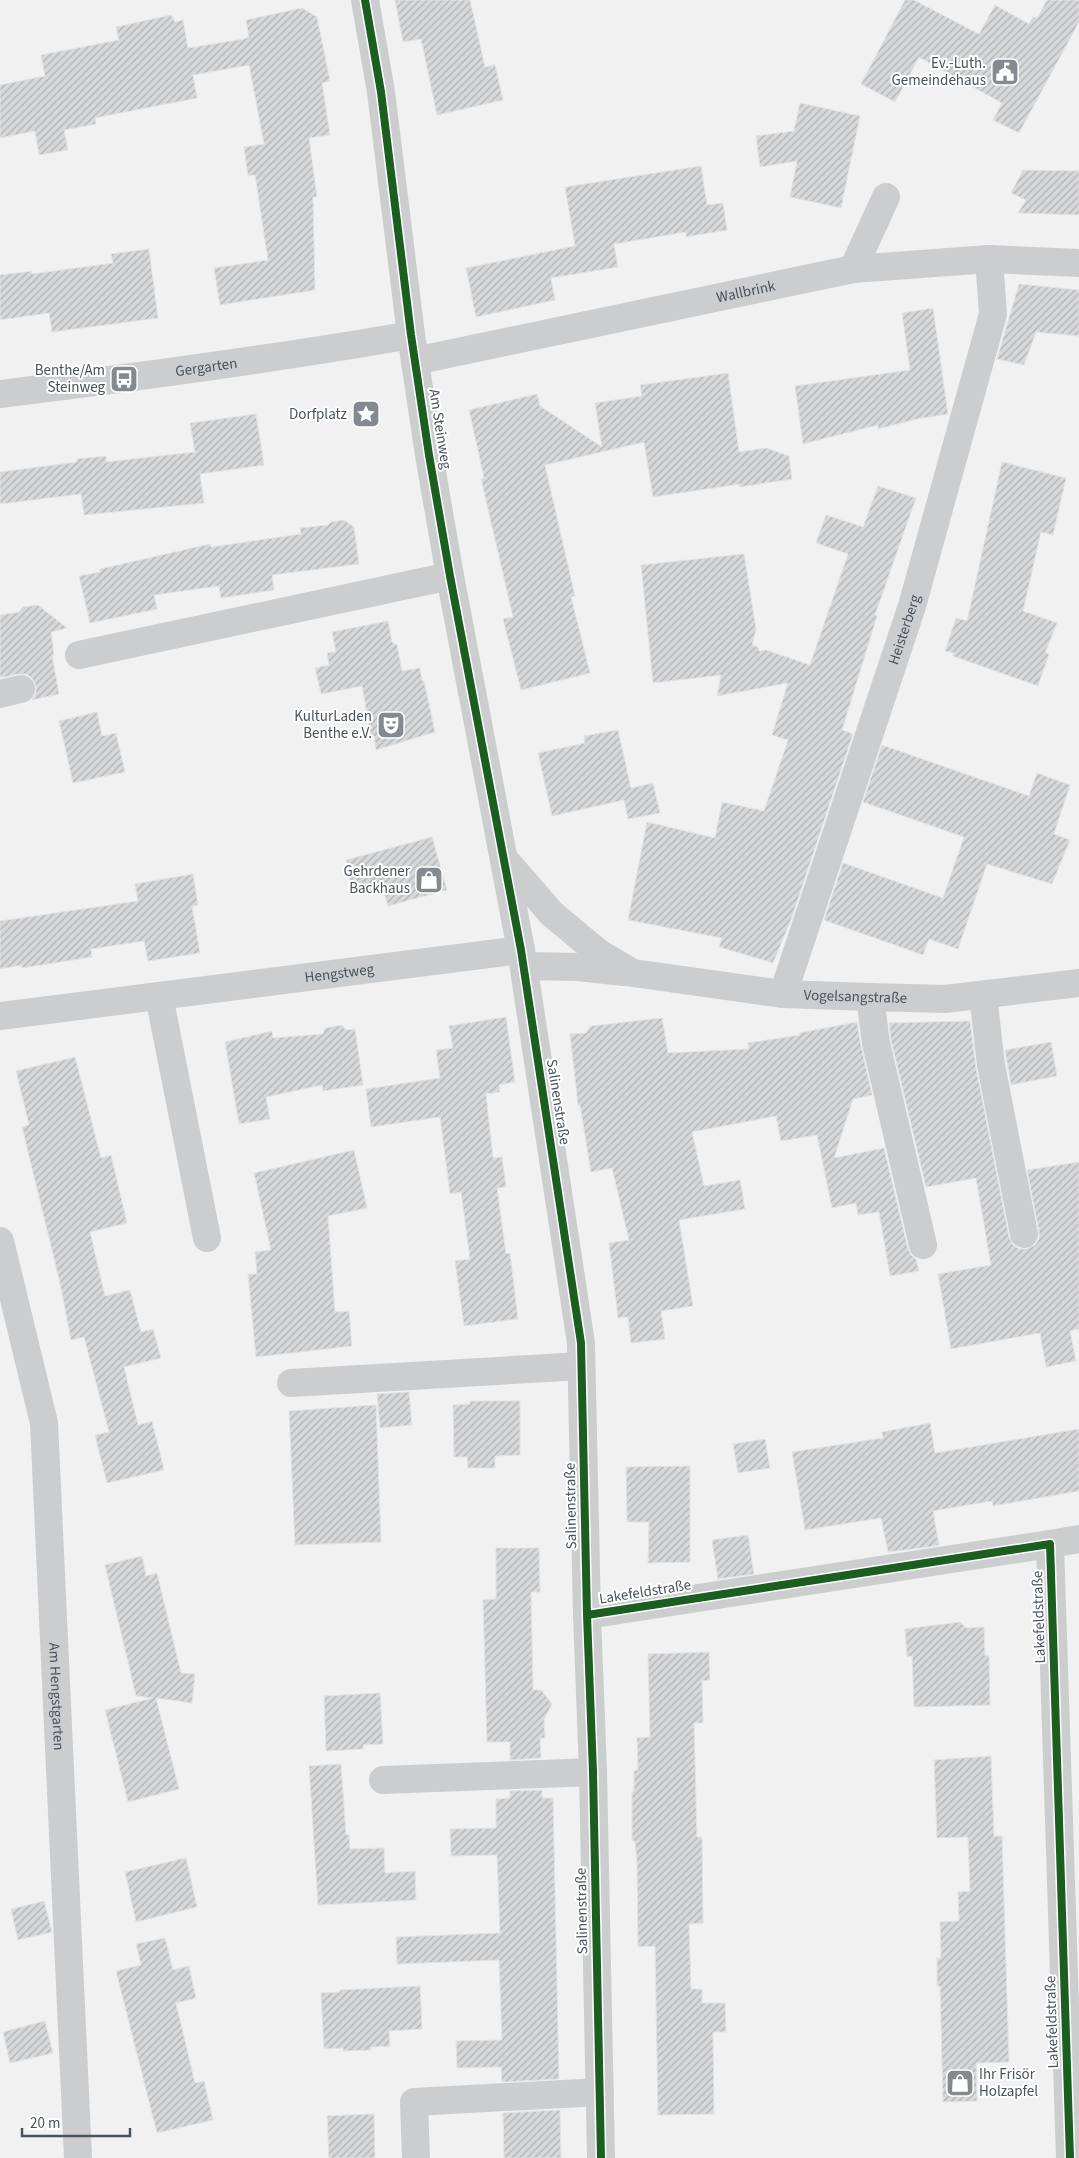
<svg xmlns="http://www.w3.org/2000/svg" width="1079" height="2158" viewBox="0 0 1079 2158" font-family="'Source Sans 3',sans-serif">
  <defs>
    <pattern id="building-hatch" width="6" height="6" patternUnits="userSpaceOnUse" patternTransform="scale(1.25)"><rect width="6" height="6" fill="#d7d8da"/><path d="M-1 1l2-2M0 6l6-6M5 7l2-2" fill="none" stroke="#b0b2b4"/></pattern>
  </defs>
  <rect width="100%" height="100%" fill="#f1f1f1"/>
  <path fill="url(#building-hatch)" stroke="#e3e3e4" d="M395 0H470L485 67 495 65 503 100 437 115 421 39 403 42Z
    M905 0H914L979 34 995 5 1029 24 1033 17 1037 18 1047 0H1079V22L1019 133 993 120 1002 103 919 57 895 102 861 84Z
    M302 8 317 17 330 81 322 83 330 135 309 138 317 197H313L315 290 220 305 214 268 268 260 255 175 248 176 244 147 264 144 249 65 193 75 197 98 95 118 96 124 64 130 68 150 39 155 35 131 0 138V85L45 76 41 55 119 40 116 27 171 15 175 22 183 20 188 48 244 39 249 37 246 20Z
    M800 103 860 116 841 208 790 197 797 161 760 167 756 136 794 131Z
    M701 166 707 205 723 203 727 230 686 237V232L614 244 618 267 551 278 555 300 476 317 466 268 575 246 565 187Z
    M1023 170 1079 171V215L1018 213 1026 200 1011 193Z
    M149 249 158 318 52 332 49 313 0 320V275L32 271V274L113 263 111 254Z
    M1019 284 1079 290V336L1036 332 1024 365 997 359Z
    M933 308 948 414 917 419 878 429V425L803 444 795 386 910 370 902 313Z
    M728 373 739 452 766 448 789 456 792 479 740 487V484L653 497 644 442 545 465 575 596 571 597 590 673 521 690 503 619 513 617 481 479 484 478 469 410 537 394 540 406 602 447 595 403 642 396 640 385Z
    M256 414 264 465 200 474 204 503 84 515 81 494 0 504V472L77 462V459L106 456V462L195 452 190 423Z
    M1002 462 1066 478 1053 535 1041 532 1023 611 1057 623 1045 653 1049 654 1038 686 953 656 954 653 945 651 956 618 967 621Z
    M878 486 916 498 875 615 877 616 842 730 853 734 792 917 773 963 719 947 722 938 628 920 647 822 715 838 722 802 764 811 788 740 772 735 788 683 717 696 721 675 653 683 641 565 744 554 756 629 752 645 758 647 759 651 766 650 810 665 848 554 816 543 826 515 863 527Z
    M344 520 354 527 359 564 272 575 274 590 221 598 219 586 154 595 157 609 90 623 79 576 100 572V569L210 544 211 547 301 534 300 528 328 525 331 522Z
    M38 605 67 628 51 632 54 655H52L59 694 32 700 36 693V686L32 678 26 674H18L0 678V615L19 612 23 607Z
    M388 621 392 642 397 645 402 671 420 668 422 681H424L435 732 376 750 374 736H371L362 686 321 694 315 668 329 665 327 653 336 652 332 632Z
    M97 712 102 736 116 733 125 772 73 783 59 721Z
    M618 730 631 788 653 783 660 813 628 819 624 800 552 816 538 753 585 743 584 736Z
    M882 745 1029 796 1037 773 1070 785 1054 834 1070 840 1052 884 987 864 958 949 929 939 923 955 824 920 843 863 943 898 964 837 863 802Z
    M432 837 447 890 388 906 384 892 373 895 372 892 365 894 363 887 352 889 346 860Z
    M193 874 198 905 192 906 200 953 148 961 144 941 91 949 92 957 22 968V965L0 969V921L138 901 135 884Z
    M506 1017 515 1082 499 1085 500 1092 486 1094 493 1158 502 1157 506 1187 497 1188 506 1254 510 1253 518 1319 464 1326 455 1261 470 1259 461 1192 450 1194 440 1117 371 1127 366 1089 440 1078 436 1050 453 1048 449 1026Z
    M662 1018 668 1053 749 1049 748 1043 800 1035 799 1033 857 1022 861 1046 872 1095 853 1099 834 1158 884 1148 908 1249 911 1255 916 1259 919 1271 890 1276 879 1212 858 1215 856 1203 832 1208 817 1135 781 1141 776 1116 692 1132 704 1186 740 1180 745 1209 679 1220 693 1306 661 1311 665 1339 631 1343 628 1317 618 1318 609 1243 629 1240 612 1168 591 1172 580 1105H578L570 1034 586 1033 591 1026Z
    M970 1021 976 1068 1009 1237 1013 1245 1019 1249H1027L1035 1245 1039 1239V1231L1027 1170 1079 1162V1329L1070 1331 1076 1361 1046 1367 1040 1333 951 1349 938 1274 991 1265 976 1178 926 1187 891 1040 889 1023Z
    M342 1025 346 1030 355 1029 363 1085 323 1091 322 1085 266 1097 270 1119 239 1124 225 1042 272 1031 273 1038 323 1034 325 1028Z
    M1051 1042 1057 1076 1011 1085 1005 1050Z
    M75 1057 101 1158 111 1155 127 1223 90 1232 105 1296 130 1290 141 1332 153 1329 161 1358 124 1367 138 1425 152 1421 164 1470 107 1483 95 1435 109 1432 84 1337 71 1340 60 1283 22 1127 29 1125 16 1071Z
    M354 1150 367 1208 328 1216 335 1312 349 1311 352 1346 256 1357 248 1274H257L255 1252 271 1250 254 1173Z
    M409 1392 412 1425 380 1428 377 1394Z
    M470 1401H520V1455L495 1456V1468H468L467 1457H454L453 1405 470 1404Z
    M376 1405 381 1542 295 1545 289 1411Z
    M930 1423 935 1453 1079 1429V1491L993 1506 992 1501 933 1511 939 1545 928 1547 888 1552 881 1518 805 1530 792 1452 883 1438 882 1432Z
    M765 1439 770 1468 738 1473 733 1444Z
    M690 1466V1562L648 1563 649 1522H627L626 1467Z
    M748 1535 754 1574 718 1579 712 1540Z
    M496 1548H539L540 1592H531L533 1690H541L552 1704 544 1719 545 1738H540L541 1758 510 1760V1742H487L483 1600 496 1599Z
    M142 1556 146 1576 157 1573 181 1673 195 1674 192 1703 156 1698 179 1789 128 1802 105 1710 153 1698 136 1696 105 1565Z
    M960 1622 966 1628 984 1627 985 1656 989 1655 990 1705 914 1707 912 1656 907 1657 905 1629Z
    M709 1652 710 1680 702 1681 703 1723H694L697 1837H702L703 1923 689 1924 691 1989H702V2003H725L726 2032H713L714 2114 658 2115 655 1946 638 1947 637 1862 635 1841H632V1792L634 1791V1771L638 1770 637 1738 650 1737 648 1654Z
    M380 1693 383 1744 363 1745 364 1749 326 1751 324 1696Z
    M991 1756 994 1836H1002L1009 2062 976 2063 977 2101 943 2102 940 1986H937V1958H941L940 1922 959 1921 958 1892 970 1891 968 1837 937 1838 934 1760Z
    M341 1764 346 1835H349L350 1849 384 1848 385 1873 415 1871 416 1900 318 1905 309 1766Z
    M542 1790V1798H553L559 2079 502 2082 501 2067 457 2068 456 2041 502 2040 499 1960 397 1964 396 1937 500 1933 497 1855 451 1856 450 1829 496 1828V1799L510 1798V1791Z
    M186 1858 197 1907 136 1922 125 1872Z
    M44 1901 52 1932 18 1940 11 1909Z
    M165 1938 173 1970 189 1966 196 1998 176 2003 195 2083 204 2081 213 2120 157 2133 116 1971 141 1965 136 1944Z
    M420 1986 422 2029 389 2031 390 2046 371 2047V2050L343 2051V2048L324 2049 321 1993 340 1992V1990Z
    M45 2021 53 2053 10 2063 3 2032Z
    M560 2110 561 2158H504L503 2113Z
    M374 2114 375 2158H329L327 2116Z"/>
  <g fill="none" stroke-linecap="round" stroke-linejoin="round">
    <g stroke="#cccdcf" stroke-width="28">
      <path d="M365 0 381 92 411 335 429 455 450 576 521 950 581 1343 587 1615 593 1772 601 2158"/>
      <path d="M853 269 886 197"/>
      <path id="s1" d="M415 361 853 269 989 259 1079 263"/>
      <path id="s2" d="M0 394C137 377 275 359 411 335"/>
      <path d="M79 655 450 576"/>
      <path d="M0 694 21 689"/>
      <path id="s3" d="M505 860 552 914 599 953 633 973 783 994 870 997 945 999 1079 983"/>
      <path d="M524 966 578 967 624 972"/>
      <path id="s4" d="M783 994 912 606 993 314 989 259"/>
      <path d="M983 995 991 1065 1024 1234"/>
      <path d="M159 996 207 1238"/>
      <path d="M870 997 876 1043 923 1245"/>
      <path id="s5" d="M0 1016 521 950"/>
      <path id="s6" d="M0 1241 44 1423 78 2158"/>
      <path d="M291 1383 581 1366"/>
      <path d="M1050 1544 1079 1539"/>
      <path d="M587 1615 1050 1544 1070 2158"/>
      <path d="M383 1780 593 1772"/>
      <path d="M416 2158 414 2102 600 2092"/>
    </g>
    <defs>
      <path id="cycleway" d="M365 0 381 92 411 335 429 455 450 576 521 950 581 1343 587 1615 593 1772 601 2158
        M587 1615 1050 1544 1070 2158"/>
    </defs>
    <use href="#cycleway" stroke="#fff" stroke-width="11"/>
    <use href="#cycleway" stroke="#1b5e20" stroke-width="8"/>
  </g>
  <defs>
    <symbol id="civic-square" viewBox="-11 -11 22 22"><rect x="-9" y="-9" width="18" height="18" rx="4" fill="#848a90" stroke="#fff"/><path d="M-.6-6.5H3V-4.5H.6V-3L4-1V1h2V6H-6V1h2V-1L-.6-3ZM-1.2 2.5V6h2.4V2.5Z" fill="#fff"/></symbol>
    <symbol id="bus-square" viewBox="-11 -11 22 22"><rect x="-9" y="-9" width="18" height="18" rx="4" fill="#848a90" stroke="#fff"/><path d="M-5-6H5V4H4V6H2V4H-2V6H-4V4H-5ZM-3.5-4V0h7V-4ZM-3.5 1.2v1.5H-2V1.2ZM2 1.2v1.5H3.5V1.2Z" fill="#fff"/></symbol>
    <symbol id="sight-square" viewBox="-11 -11 22 22"><rect x="-9" y="-9" width="18" height="18" rx="4" fill="#848a90" stroke="#fff"/><path d="M0-6L1.8-2.2L6-1.7L2.9 1.2L3.7 5.4L0 3.3L-3.7 5.4L-2.9 1.2L-6-1.7L-1.8-2.2Z" fill="#fff"/></symbol>
    <symbol id="theatre-square" viewBox="-11 -11 22 22"><rect x="-9" y="-9" width="18" height="18" rx="4" fill="#848a90" stroke="#fff"/><path d="M-5-5.5Q0-4 5-5.5V0Q5 5 0 6Q-5 5-5 0ZM-3.3-2.5H-1v1.5H-3.3ZM1-2.5H3.3v1.5H1ZM-2.8 1Q0 5.5 2.8 1Z" fill="#fff"/></symbol>
    <symbol id="shop-square" viewBox="-11 -11 22 22"><rect x="-9" y="-9" width="18" height="18" rx="4" fill="#848a90" stroke="#fff"/><path d="M-5-2.5h2.3a2.7 3.5 0 0 1 5.4 0H5L5.5 6h-11ZM-1.5-2.5h3a1.5 2.3 0 0 0-3 0Z" fill="#fff"/></symbol>
  </defs>
  <g fill-rule="evenodd">
    <use href="#civic-square" x="989" y="56" width="32" height="32"/>
    <use href="#bus-square" x="108" y="363" width="32" height="32"/>
    <use href="#sight-square" x="350" y="398" width="32" height="32"/>
    <use href="#theatre-square" x="375" y="709" width="32" height="32"/>
    <use href="#shop-square" x="413" y="864" width="32" height="32"/>
    <use href="#shop-square" x="944" y="2067" width="32" height="32"/>
  </g>
  <g text-anchor="middle" dominant-baseline="central" stroke-width="4" stroke-linejoin="round" paint-order="stroke">
    <g font-size="15" fill="#4a535c" stroke="#fff" text-anchor="end">
      <text x="986" y="63">Ev.-Luth.<tspan x="986" dy="17">Gemeindehaus</tspan></text>
      <text x="105" y="370">Benthe/Am<tspan x="105" dy="17">Steinweg</tspan></text>
      <text x="347" y="414">Dorfplatz</text>
      <text x="372" y="716">KulturLaden<tspan x="372" dy="17">Benthe e.V.</tspan></text>
      <text x="410" y="871">Gehrdener<tspan x="410" dy="17">Backhaus</tspan></text>
      <text x="979" y="2074" text-anchor="start">Ihr Frisör<tspan x="979" dy="17">Holzapfel</tspan></text>
    </g>
    <g font-size="15" fill="#4a535c" stroke="#fff">
      <text stroke="none"><textPath href="#s1" startOffset="338">Wallbrink</textPath></text>
      <text stroke="none"><textPath href="#s2" startOffset="208">Gergarten</textPath></text>
      <text transform="translate(440 429) rotate(81)">Am Steinweg</text>
      <text stroke="none"><textPath href="#s4" startOffset="384">Heisterberg</textPath></text>
      <text stroke="none"><textPath href="#s5" startOffset="342">Hengstweg</textPath></text>
      <text stroke="none"><textPath href="#s3" startOffset="396">Vogelsangstraße</textPath></text>
      <text transform="translate(558 1102) rotate(81)">Salinenstraße</text>
      <text transform="translate(571 1506) rotate(-91)">Salinenstraße</text>
      <text transform="translate(645 1592) rotate(-9)">Lakefeldstraße</text>
      <text transform="translate(1039 1617) rotate(-92)">Lakefeldstraße</text>
      <text stroke="none"><textPath href="#s6" startOffset="461">Am Hengstgarten</textPath></text>
      <text transform="translate(582 1911) rotate(-91)">Salinenstraße</text>
      <text transform="translate(1052 2022) rotate(-92)">Lakefeldstraße</text>
    </g>
  </g>
  <path d="M22 2128v8h108v-8" fill="none" stroke="#4a535c" stroke-width="2.5"/>
  <text x="30" y="2128" font-size="15" fill="#4a535c" stroke="#ffffff" stroke-width="4" paint-order="stroke">20 m</text>
</svg>
